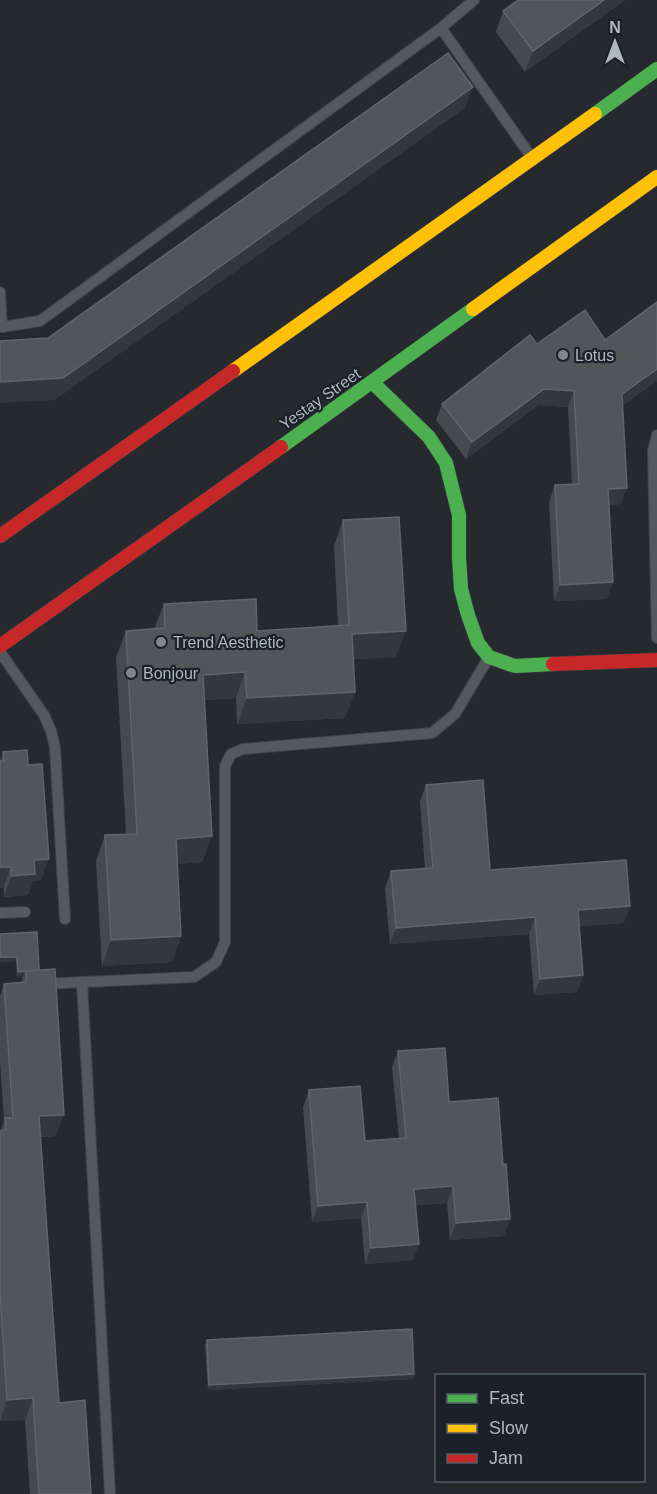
<svg xmlns="http://www.w3.org/2000/svg" width="657" height="1494" viewBox="0 0 657 1494" font-family="Helvetica,sans-serif">
  <rect width="100%" height="100%" fill="#262a2f"/>
  <g fill="none" stroke-linecap="round" stroke-linejoin="round">
    <defs>
      <path id="lane" d="M441 28 532 158
        M0 292 2 327 40 321 441 28 474 0
        M657 435 653 451 657 638
        M0 652 44 715 51 731 55 748 65 919
        M0 913 25 912
        M82 982 110 1494
        M41 984 194 977 216 962 225 942V766L231 754 243 749 432 733 455 714 489 657"/>
      <path id="fast" d="M595 114 657 69
        M372 382 429 437 446 463 459 515V557L461 589 468 615 478 643 489 657 515 666 553 664
        M281 447 473 309"/>
      <path id="slow" d="M473 309 657 177
        M233 371 595 114"/>
      <path id="jam" d="M0 536 233 371
        M0 646 281 447
        M553 664 657 660"/>
    </defs>
    <use href="#lane" stroke="#424448" stroke-width="12"/>
    <use href="#fast" stroke="#424448" stroke-width="15"/>
    <use href="#slow" stroke="#424448" stroke-width="15"/>
    <use href="#jam" stroke="#424448" stroke-width="15"/>
    <use href="#lane" stroke="#55585e" stroke-width="10"/>
    <use href="#fast" stroke="#4caf50" stroke-width="14"/>
    <use href="#slow" stroke="#ffc107" stroke-width="14"/>
    <use href="#jam" stroke="#c62828" stroke-width="14"/>
  </g>
  <path fill="#464a4f" d="M625 0 525 72 496 32 503 11Z
    M657 302V381L622 406 621 504 609 505 607 599 554 601 549 502 555 485 572 484 568 407 538 405 466 459 436 420 442 404 537 344 605 340Z
    M343 520 396 657 353 659 345 718 237 724 236 698 204 700 212 836 202 862 177 864 181 936 172 962 102 966 96 861 105 835 126 834 116 657 126 631 154 629 164 604 257 631 338 626 334 546Z
    M3 752 28 765 41 880 33 881 28 895 4 897 0 761Z
    M426 785 490 870 624 923 579 926 583 975 577 992 534 995 529 934 390 944 385 888 391 871 425 869 420 801Z
    M0 934 39 970 56 1136 41 1137 59 1403 91 1494H30L25 1420 0 1421V1131L4 1122 0 1060V996L4 984 21 982 23 977H17L16 961 0 962Z
    M398 1051 449 1102 504 1236 450 1240 447 1203 415 1205 413 1260 365 1264 361 1218 312 1222 303 1107 309 1090 365 1141 399 1139 392 1067Z
    M207 1340 414 1374 413 1379 208 1390 205 1345Z"/>
  <path fill="#34383d" d="M604 0H625L525 72 533 51Z
    M473 87 465 108 55 400 0 403V382Z
    M657 369V381L616 411 622 394Z
    M544 389 574 391 568 407 538 405 466 459 472 442Z
    M627 488 621 504 602 506 608 489Z
    M613 582 607 599 554 601 560 585Z
    M406 631 396 657 342 660 352 634Z
    M245 672 236 698 193 701 203 675Z
    M355 692 345 718 237 724 247 698Z
    M212 836 202 862 166 865 176 839Z
    M49 859 41 880 33 881 28 895 4 897 11 876 34 860Z
    M0 867H11L3 888H0Z
    M630 906 624 923 572 927 578 910Z
    M535 917 529 934 390 944 396 928Z
    M181 936 172 962 102 966 111 940Z
    M0 957H17L16 961 0 962Z
    M18 972H25L23 977H17Z
    M583 975 577 992 534 995 540 979Z
    M64 1115 56 1136 31 1137 39 1116Z
    M453 1186 447 1203 408 1206 414 1189Z
    M367 1202 361 1218 312 1222 318 1206Z
    M510 1219 504 1236 450 1240 456 1223Z
    M419 1244 413 1260 365 1264 371 1248Z
    M414 1374 413 1379 208 1390 209 1385Z
    M33 1398 25 1420 0 1421 7 1400Z"/>
  <path fill="#51565b" stroke="#60656b" stroke-width="1.5" d="M518 0H604L533 51 503 11Z
    M448 53 473 87 63 378 0 382V341L48 338Z
    M657 302V369L622 394 627 488 608 489 613 582 560 585 555 485 579 484 574 391 544 389 472 442 442 404 530 335 537 344 585 310 605 340Z
    M399 517 406 631 352 634 355 692 247 698 245 672 203 675 212 836 176 839 181 936 111 940 105 835 137 834 126 631 165 628 164 604 256 599 257 631 349 625 343 520Z
    M27 750 28 765 42 764 49 859 34 860 35 874 11 876V867H0V761H4L3 752Z
    M483 780 490 870 626 860 630 906 578 910 583 975 540 979 535 917 396 928 391 871 433 868 426 785Z
    M37 932 39 970 18 972 17 957H0V934Z
    M55 969 64 1115 39 1116 59 1403 85 1400 91 1494H39L33 1398 7 1400 0 1292V1131L6 1130 5 1118H13L4 984 26 982V971Z
    M445 1048 449 1102 498 1098 503 1165 506 1164 510 1219 456 1223 453 1186 414 1189 419 1244 371 1248 367 1202 318 1206 309 1090 360 1086 365 1141 406 1138 398 1051Z
    M412 1329 414 1374 209 1385 207 1340Z"/>
  <g fill="#7f868e" stroke="#1b2129" stroke-width="2">
    <circle cx="563" cy="355" r="6"/>
    <circle cx="161" cy="642" r="6"/>
    <circle cx="131" cy="673" r="6"/>
  </g>
  <g text-anchor="middle" dominant-baseline="central" stroke-width="4.5" stroke-linejoin="round" paint-order="stroke">
    <g font-size="16" fill="#afb7c1" stroke="#1b2129" text-anchor="start">
      <text x="575" y="355">Lotus</text>
      <text x="173" y="642">Trend Aesthetic</text>
      <text x="143" y="673">Bonjour</text>
    </g>
    <g font-size="16" fill="#afb7c1" stroke="#1b2129">
      <text transform="translate(320 399) rotate(-35)">Yestay Street</text>
    </g>
  </g>
  <rect x="435" y="1374" width="210" height="108" fill="#1b2129" stroke="#565d66" stroke-width="1.5"/>
  <rect x="447" y="1394" width="30" height="9" fill="#4caf50" stroke="#565d66" stroke-width="1.5"/>
  <text x="489" y="1404" font-size="18" fill="#afb7c1">Fast</text>
  <rect x="447" y="1424" width="30" height="9" fill="#ffc107" stroke="#565d66" stroke-width="1.5"/>
  <text x="489" y="1434" font-size="18" fill="#afb7c1">Slow</text>
  <rect x="447" y="1454" width="30" height="9" fill="#c62828" stroke="#565d66" stroke-width="1.5"/>
  <text x="489" y="1464" font-size="18" fill="#afb7c1">Jam</text>
  <g transform="translate(615 42)" stroke="#1b2129" stroke-width="4.5" paint-order="stroke">
  <path d="M0-4.5L10 22L0 15L-10 22Z" fill="#afb7c1"/>
  <text y="-9" font-size="16" font-weight="bold" text-anchor="middle" fill="#afb7c1">N</text>
  </g>
</svg>
